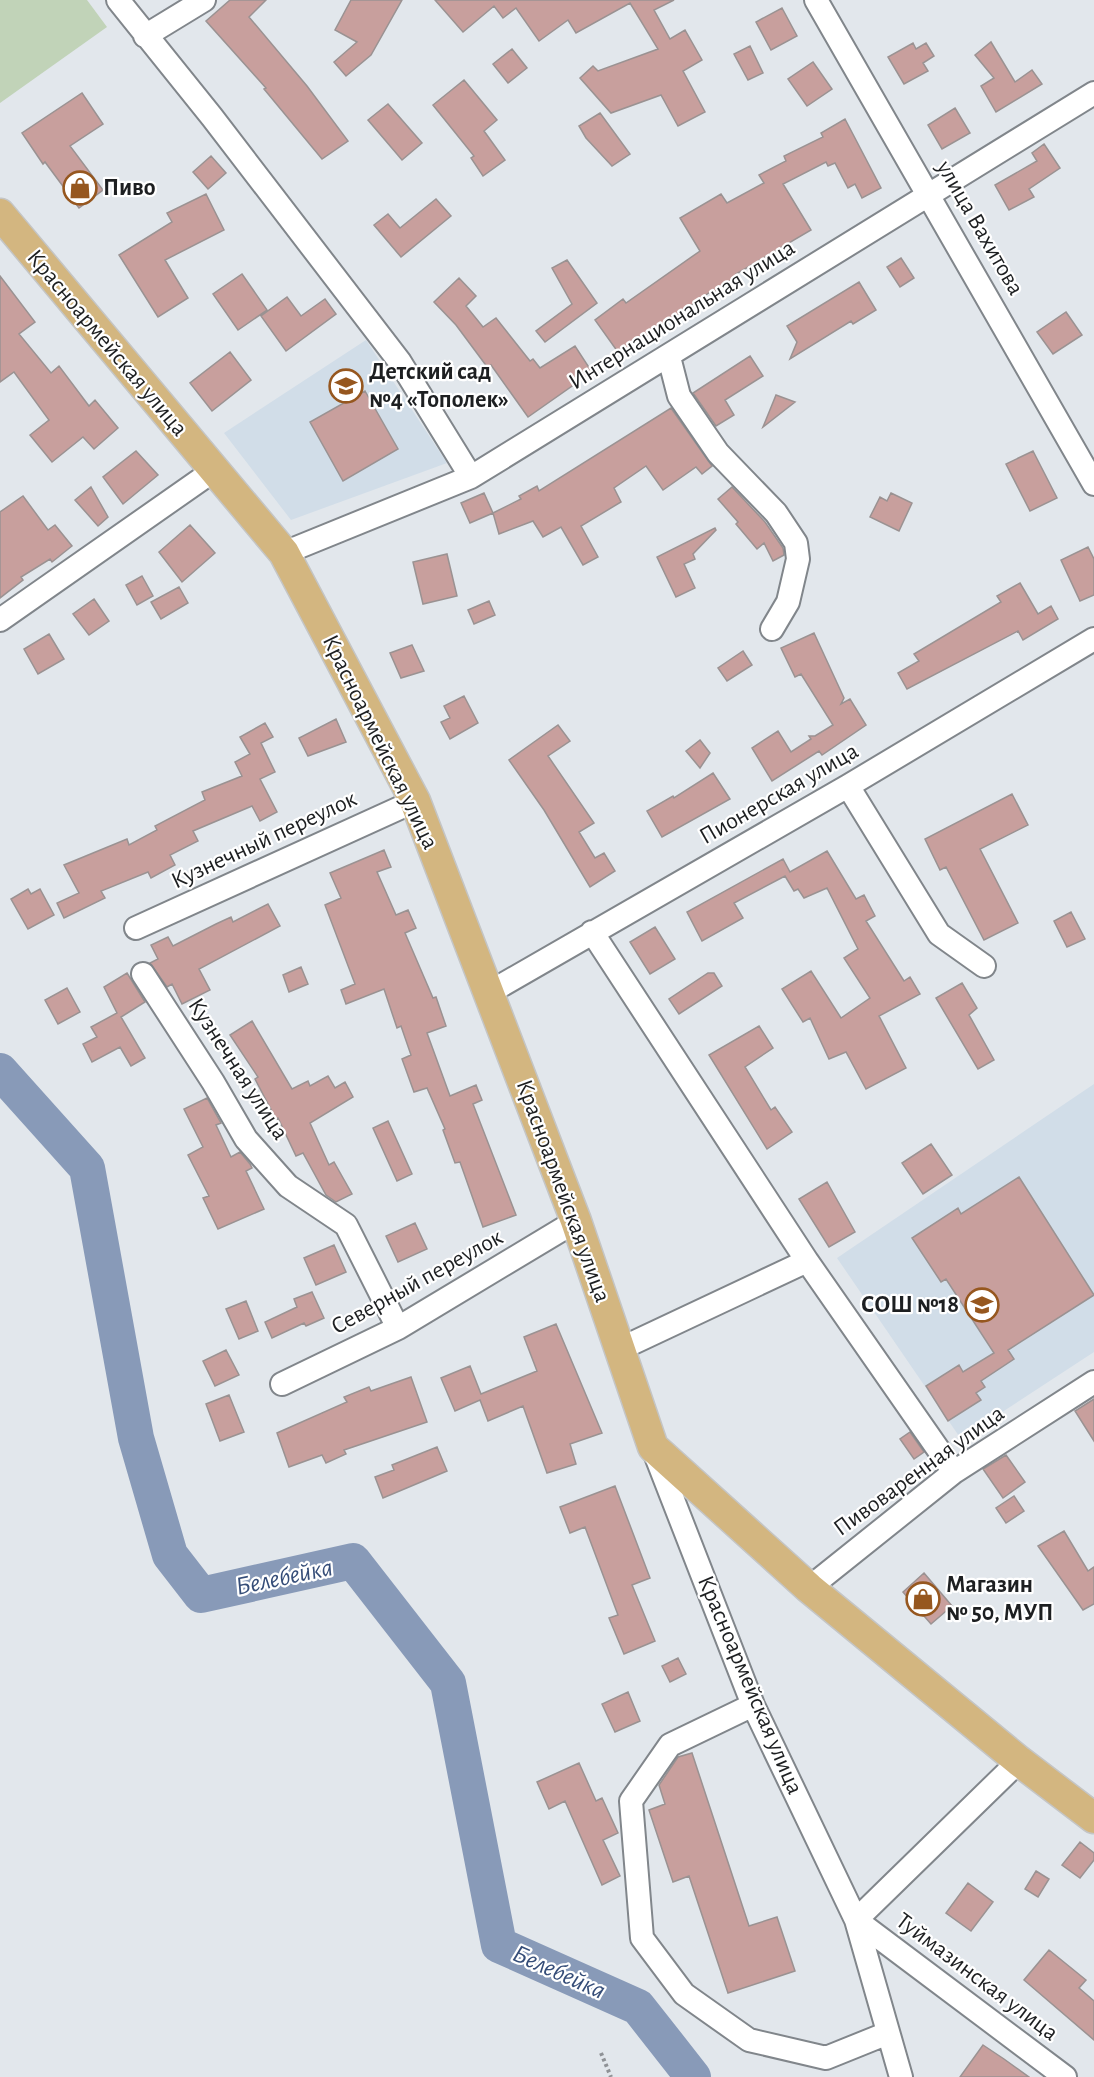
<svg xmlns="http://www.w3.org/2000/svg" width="1094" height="2077" viewBox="0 0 1094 2077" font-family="'Alegreya Sans',sans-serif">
  <rect width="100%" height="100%" fill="#e2e7ec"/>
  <path fill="#d1dde8" d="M366 340 447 463 291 520 224 433Z
    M1094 1084V1352L961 1439 837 1258Z"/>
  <path fill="#c1d3b8" d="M0 0H87L107 27 0 103Z"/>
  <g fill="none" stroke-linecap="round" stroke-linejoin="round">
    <path stroke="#889ab8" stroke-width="36" d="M0 1071 87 1168 136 1438 170 1555 201 1595 353 1561 448 1683 499 1945 638 2007 693 2077"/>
  </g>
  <path fill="#c89f9d" stroke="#9a9292" stroke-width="1.5" d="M230 0H266L249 17 307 86 348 141 322 159 264 89 266 88 206 21Z
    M351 0H402L371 55 346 76 334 62 357 42 335 30Z
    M435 0H674L654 10 670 39 685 30 702 60 683 71 705 112 678 126 661 95 611 113 580 78 593 66 598 71 658 49 630 3 576 33 568 20 539 41 516 8 503 18 494 6 463 32Z
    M782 8 797 36 771 50 756 22Z
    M991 42 1015 82 1032 70 1042 84 996 112 981 86 994 78 975 55Z
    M913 43 916 49 926 43 934 56 923 63 928 71 904 84 888 57Z
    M750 46 763 73 748 80 734 54Z
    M512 49 527 68 508 83 493 64Z
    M813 62 832 89 807 106 788 79Z
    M464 80 497 120 484 131 505 160 483 176 471 158 474 156 433 105Z
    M82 93 103 124 70 146 103 190 79 208 45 162 43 164 22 133Z
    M388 104 422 143 402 160 368 120Z
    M955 108 970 133 942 149 928 125Z
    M600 113 630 154 612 166 586 138 579 126Z
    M845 119 881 188 862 198 855 184 848 188 835 163 828 166 826 162 783 184 811 230 736 274 737 276 714 292 713 290 620 355 595 320 623 299 626 303 700 251 680 218 721 194 727 203 764 183 759 175 786 161 784 156 823 137 821 133Z
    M1044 144 1060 168 1029 189 1034 197 1009 210 995 185 1037 161 1032 153Z
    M211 156 226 173 208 189 193 172Z
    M206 194 224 230 165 260 188 298 158 317 119 255 172 222 167 213Z
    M436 199 451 216 401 257 374 225 388 214 400 228Z
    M901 258 914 278 900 287 887 267Z
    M567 260 597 303 545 342 536 331 572 304 552 268Z
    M242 274 267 310 238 330 213 294Z
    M0 276 35 322 19 334 51 373 59 366 89 406 95 400 118 428 94 449 83 437 52 462 30 435 49 420 14 372 0 382Z
    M459 278 476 296 466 306 483 327 496 318 530 361 533 359 540 368 575 346 592 372 528 417 491 365 488 368 456 325 434 302Z
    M859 282 876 310 853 324 851 321 790 359 797 342 787 326Z
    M287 297 301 316 325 299 336 314 286 351 261 316Z
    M1066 312 1082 335 1053 354 1037 332Z
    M230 352 251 380 212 411 190 383Z
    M750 356 763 376 725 400 734 415 716 426 693 393Z
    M365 391 398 449 343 481 310 422Z
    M776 395 795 402 763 427Z
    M671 408 712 466 702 474 696 467 663 490 646 466 614 488 621 502 581 526 598 557 583 565 561 527 543 537 533 521 499 534 493 513 521 499 519 496 537 486 539 491Z
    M136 451 158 475 123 504 103 477Z
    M1033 451 1057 498 1030 511 1006 464Z
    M91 487 108 517 98 526 75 500Z
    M732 487 765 522 783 548 784 555 773 561 764 543 757 549 736 524 738 522 718 499Z
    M484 493 493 513 470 523 461 503Z
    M891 493 912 503 899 531 870 517 880 497 887 501Z
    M23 496 48 530 55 525 72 546 52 562 50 559 21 577 23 580 0 598V512Z
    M190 525 215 553 182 582 159 552Z
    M715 528 716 530 693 554 695 559 684 564 695 588 676 597 657 557Z
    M1088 547 1094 559V595L1080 601 1061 560Z
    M447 554 457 596 423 604 413 562Z
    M142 576 153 596 137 605 126 585Z
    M1020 583 1038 614 1051 606 1058 619 1023 640 1018 631 907 689 898 673 919 661 914 654 1001 602 997 596Z
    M179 587 188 603 161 619 151 602Z
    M94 599 109 621 89 635 73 614Z
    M489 601 495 615 474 624 468 610Z
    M814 633 844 698 841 704 850 699 866 725 822 755 819 751 772 781 752 748 778 731 791 752 811 739 809 736H815L833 725 801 674 795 677 781 648Z
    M49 634 64 659 38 674 24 649Z
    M412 645 424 671 401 678 390 653Z
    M743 651 752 665 727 681 718 668Z
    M464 696 478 723 450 739 441 722 450 718 444 706Z
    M336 719 346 742 308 756 299 738Z
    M265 723 273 737 261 743 275 772 260 779 277 812 260 821 252 806 193 831 198 841 170 855 175 865 151 878 148 872 101 891 105 898 64 918 57 903 79 893 64 865 127 839 129 845 157 830 155 826 205 800 202 792 242 776 235 762 250 754 240 737Z
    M558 725 570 741 548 756 594 823 579 832 595 858 604 853 615 871 590 887 544 810 509 760Z
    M700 740 710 753 700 768 686 751Z
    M713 773 730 799 662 837 647 811 673 796 674 798Z
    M1012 794 1028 825 980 849 1018 923 984 940 946 867 940 870 925 839Z
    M384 850 391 867 377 872 396 915 408 910 416 928 405 933 433 998 436 997 446 1026 427 1033 450 1096 476 1085 482 1100 473 1104 516 1215 483 1227 460 1162 455 1163 443 1130 445 1129 427 1088 414 1092 402 1059 411 1055 401 1026 397 1028 384 989 346 1004 341 990 355 984 325 905 341 898 330 873Z
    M827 851 856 899 864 895 875 916 866 921 904 981 910 977 920 994 879 1016 906 1068 866 1089 846 1052 829 1059 810 1018 803 1022 782 989 811 971 841 1018 870 998 844 958 858 949 827 888 804 898 798 889 794 891 785 876 734 903 743 918 702 941 687 912 783 859 790 872Z
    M28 889 31 894 40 889 54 915 28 929 11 899Z
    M268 904 280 926 199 969 210 990 182 1004 172 984 167 987 150 963 158 959 151 945 168 937 173 946 216 924 231 917 233 922Z
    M1071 912 1085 939 1067 947 1054 921Z
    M655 927 675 959 650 974 630 942Z
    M301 967 308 984 289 992 283 975Z
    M127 973 145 1002 121 1017 145 1058 131 1066 120 1047 92 1062 83 1044 97 1037 91 1027 117 1013 104 987Z
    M708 973H714L722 986 679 1014 669 999Z
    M962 983 977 1008 969 1015 994 1060 978 1069 936 998Z
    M67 988 80 1012 58 1024 45 1000Z
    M252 1021 292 1089 308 1081 310 1086 328 1076 335 1088 345 1082 353 1097 310 1123 329 1165 334 1162 352 1194 336 1202 326 1195 303 1153 296 1156 278 1118 276 1119 255 1079 258 1077 230 1035Z
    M759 1026 773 1048 745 1067 771 1110 775 1107 792 1132 767 1149 709 1055Z
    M207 1098 221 1123 216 1125 231 1157 240 1152 250 1164 252 1168 246 1171 264 1209 218 1229 203 1198 209 1196 188 1155 203 1147 184 1109Z
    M388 1121 412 1174 397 1181 373 1128Z
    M931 1144 952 1175 923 1194 902 1163Z
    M1019 1177 1094 1295 1008 1350 1014 1359 981 1381 985 1387 976 1393 981 1400 948 1421 926 1386 959 1365 963 1372 994 1353 946 1279 941 1282 912 1238 958 1208 961 1214Z
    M827 1182 855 1232 829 1247 799 1199Z
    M415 1223 427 1249 398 1262 386 1236Z
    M334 1245 346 1272 316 1285 304 1258Z
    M312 1292 324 1318 306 1326 304 1323 272 1338 265 1322 297 1307 294 1299Z
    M246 1301 258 1331 239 1339 226 1309Z
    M556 1324 602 1433 570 1444 576 1464 547 1473 523 1406 488 1421 480 1400 455 1411 441 1378 470 1366 481 1394 537 1371 524 1337Z
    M226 1350 239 1375 215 1386 203 1361Z
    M411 1377 427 1422 344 1450 346 1454 326 1463 322 1455 289 1467 277 1433 347 1402 344 1397 369 1387 371 1391Z
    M229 1395 244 1432 220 1441 206 1404Z
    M1094 1399V1441L1075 1411Z
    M910 1432 924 1452 914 1459 900 1439Z
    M437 1447 447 1471 383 1498 375 1477 394 1470 392 1465Z
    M1006 1455 1025 1482 1003 1498 983 1469Z
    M615 1486 650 1578 632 1585 655 1641 624 1654 609 1618 618 1615 585 1527 570 1533 560 1507Z
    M1014 1496 1024 1511 1006 1523 996 1508Z
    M1064 1531 1088 1571 1094 1567V1604L1083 1610 1038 1546Z
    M924 1573 952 1606 931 1624 903 1592Z
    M678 1658 686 1674 670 1682 662 1666Z
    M628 1692 640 1721 615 1732 602 1704Z
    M692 1753 749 1926 777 1917 795 1971 728 1993 689 1876 673 1882 649 1810 665 1804 659 1785 678 1757Z
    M579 1763 596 1801 602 1798 618 1833 603 1840 620 1876 602 1885 565 1801 549 1809 537 1782Z
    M1080 1842 1094 1853V1860L1080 1878 1062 1865Z
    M1036 1871 1049 1879 1038 1897 1025 1889Z
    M968 1883 993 1902 971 1931 946 1913Z
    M1049 1950 1086 1980 1079 1988 1094 2001V2040L1024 1980Z
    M983 2045 1004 2059 1029 2077H960Z"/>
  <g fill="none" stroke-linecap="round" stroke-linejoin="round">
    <defs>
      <path id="minor" d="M118 0 212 117 400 362 471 477
        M816 0 1094 484
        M145 36 204 0
        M669 357 679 396 718 453 776 513 796 543 798 559 788 602 772 629
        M284 553 471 477 1094 93
        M0 620 213 471
        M848 786 939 934 984 966
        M136 928 415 801
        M592 932 807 1261 620 1349
        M143 974 213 1082 246 1139 288 1186 346 1225 398 1328
        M490 992 848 786 1094 639
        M807 1261 954 1472
        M282 1384 398 1328 576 1221
        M654 1451 753 1705 856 1920 901 2077
        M809 1588 954 1472 1094 1382
        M753 1705 670 1745 631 1801 642 1938 684 1994 749 2040 826 2058 888 2033
        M1019 1761 856 1920 1065 2077"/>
      <path id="major" d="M0 214 284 553 415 801 576 1221 653 1447 809 1588 1019 1761 1094 1818"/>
    </defs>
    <use href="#minor" stroke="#81868b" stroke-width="26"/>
    <use href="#major" stroke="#c4c5c5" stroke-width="33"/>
    <path stroke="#8f9296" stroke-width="4" stroke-dasharray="3 3" stroke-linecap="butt" d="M601 2053 611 2077"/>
    <use href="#minor" stroke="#fff" stroke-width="22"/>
    <use href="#major" stroke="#d3b680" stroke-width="30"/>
  </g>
  <defs>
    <symbol id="shop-ring" viewBox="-11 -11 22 22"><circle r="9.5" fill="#fff" stroke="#96571f" stroke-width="1.5"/><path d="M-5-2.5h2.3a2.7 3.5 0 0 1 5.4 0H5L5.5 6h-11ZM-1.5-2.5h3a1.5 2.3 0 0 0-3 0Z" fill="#96571f"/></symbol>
    <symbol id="school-ring" viewBox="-11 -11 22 22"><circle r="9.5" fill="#fff" stroke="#96571f" stroke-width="1.5"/><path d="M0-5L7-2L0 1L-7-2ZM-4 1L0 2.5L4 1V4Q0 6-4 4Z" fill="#96571f"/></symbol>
  </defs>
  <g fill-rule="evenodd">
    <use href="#shop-ring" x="61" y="169" width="38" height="38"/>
    <use href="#school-ring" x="327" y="367" width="38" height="38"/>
    <use href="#school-ring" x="963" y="1286" width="38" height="38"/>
    <use href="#shop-ring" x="904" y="1580" width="38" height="38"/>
  </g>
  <g text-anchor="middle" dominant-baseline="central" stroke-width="4.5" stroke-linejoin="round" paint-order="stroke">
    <g font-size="24" font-weight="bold" fill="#1d1f21" stroke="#fff" text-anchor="start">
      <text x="103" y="188">Пиво</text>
      <text x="369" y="372">Детский сад<tspan x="369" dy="28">№4 «Тополек»</tspan></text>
      <text x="959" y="1305" text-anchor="end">СОШ №18</text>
      <text x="946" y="1585">Магазин<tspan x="946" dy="28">№ 50, МУП</tspan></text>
    </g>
    <g font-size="24" fill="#1d1f21" stroke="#fff">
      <text transform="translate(980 228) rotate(60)">улица Вахитова</text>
      <text transform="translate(682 315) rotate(-32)">Интернациональная улица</text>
      <text transform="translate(107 343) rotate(50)">Красноармейская улица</text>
      <text transform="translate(380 742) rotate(64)">Красноармейская улица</text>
      <text transform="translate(779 794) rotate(-30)">Пионерская улица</text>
      <text transform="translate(264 840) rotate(-25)">Кузнечный переулок</text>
      <text transform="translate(238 1069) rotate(57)">Кузнечная улица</text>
      <text transform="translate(563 1191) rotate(70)">Красноармейская улица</text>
      <text transform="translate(417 1282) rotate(-29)">Северный переулок</text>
      <text transform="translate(919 1471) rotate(-36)">Пивоваренная улица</text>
      <text transform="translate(750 1685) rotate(67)">Красноармейская улица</text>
      <text transform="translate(977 1977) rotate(37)">Туймазинская улица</text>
    </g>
    <g font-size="26" font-style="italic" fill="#354d78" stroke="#fff">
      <text transform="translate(284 1577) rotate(-12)">Белебейка</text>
      <text transform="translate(559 1972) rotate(24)">Белебейка</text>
    </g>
  </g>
</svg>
